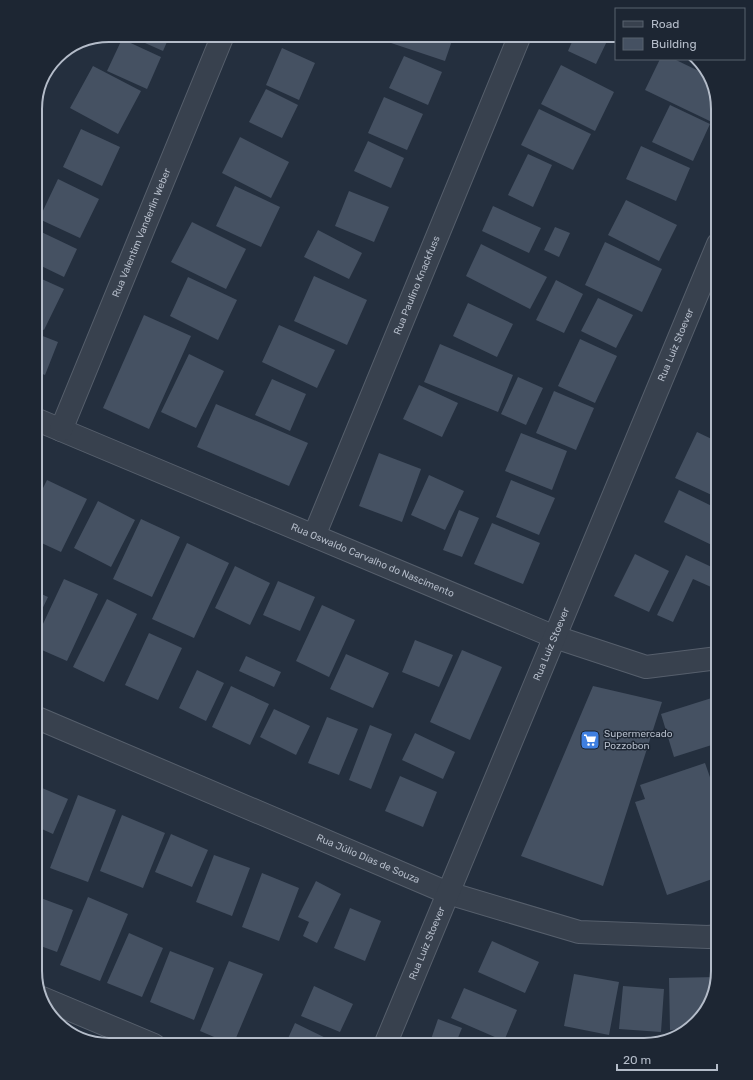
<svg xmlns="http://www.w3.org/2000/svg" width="753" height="1080" viewBox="0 0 753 1080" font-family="Rubik,sans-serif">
  <rect width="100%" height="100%" fill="#242f3e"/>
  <path fill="#455162" d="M127 35H170L163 51Z
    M390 35H454L445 61 388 42Z
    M575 35H610L596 64 568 51Z
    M122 39 161 57 147 89 107 71Z
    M282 48 315 63 299 100 266 85Z
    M60 53H62L55 67 51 66Z
    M404 56 442 72 428 105 389 88Z
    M660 59H674L709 76 718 109V121L716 124 645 90Z
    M561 65 614 92 595 131 541 104Z
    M93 66 141 91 118 134 70 108Z
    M46 72 51 74 36 105 43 76Z
    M266 89 298 105 282 138 249 122Z
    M384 97 423 114 407 150 368 133Z
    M670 105 710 124 693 161 652 142Z
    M539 109 591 134 573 170 521 145Z
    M81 129 120 147 102 186 63 167Z
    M240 137 289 162 271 198 222 173Z
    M368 141 404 158 391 188 354 171Z
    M641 146 690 168 676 201 626 179Z
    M528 154 552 165 533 207 508 195Z
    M58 179 99 199 80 238 39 219Z
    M235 186 280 207 261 247 216 226Z
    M349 191 389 207 374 242 335 226Z
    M626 200 677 225 659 261 608 235Z
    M493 206 541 228 529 253 482 231Z
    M192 222 246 249 226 289 171 262Z
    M555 227 570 233 559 257 544 250Z
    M35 229 77 249 64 277 35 263Z
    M318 230 362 253 349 279 304 257Z
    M605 242 662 269 642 312 585 285Z
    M481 244 547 277 530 309 466 276Z
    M35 276 64 289 44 330 35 326Z
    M314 276 367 300 347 345 294 321Z
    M188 277 237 300 218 340 170 316Z
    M556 280 583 294 564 333 536 320Z
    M598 298 633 315 616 348 581 331Z
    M468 303 513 324 497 357 453 336Z
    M144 315 191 336 149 429 103 408Z
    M279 325 335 350 317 388 262 362Z
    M35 333 58 342 45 375 35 371Z
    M580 339 617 356 595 403 558 386Z
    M440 344 513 375 498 412 424 382Z
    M189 354 224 371 196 428 161 412Z
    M718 372V389L711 386Z
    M518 377 543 388 526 425 501 414Z
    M272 379 306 394 290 431 255 415Z
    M419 385 458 403 442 437 403 419Z
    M554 391 594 408 576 450 536 433Z
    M216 404 308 443 289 486 197 447Z
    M697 432 718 442V493L716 497 675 478Z
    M521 433 567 451 552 490 505 471Z
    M379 453 421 469 402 522 359 506Z
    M35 473 42 477 35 490Z
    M429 475 464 491 445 530 411 515Z
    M47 480 87 499 61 552 35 540V504Z
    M511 480 555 498 539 535 496 517Z
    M679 490 718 509V548L664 522Z
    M98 501 135 520 111 567 74 548Z
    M459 510 479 518 462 557 443 550Z
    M141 519 180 537 152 597 113 579Z
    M492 523 540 543 523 584 474 564Z
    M187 543 229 563 194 638 152 619Z
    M635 554 669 571 649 612 614 596Z
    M686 555 718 570V590L693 579 673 622 657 615Z
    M235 566 270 583 250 625 215 608Z
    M64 579 98 594 67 661 35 647V641Z
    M278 581 315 597 300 631 263 615Z
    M35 591 48 597 35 624Z
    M718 592V604L713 602Z
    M107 599 137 614 104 682 73 667Z
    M322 605 355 620 329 677 296 661Z
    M149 633 182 648 158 700 125 685Z
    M415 640 453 655 439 687 402 672Z
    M462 650 502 667 470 740 430 722Z
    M346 654 389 673 373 708 330 689Z
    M246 656 281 672 274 687 239 671Z
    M197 670 224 683 206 721 179 708Z
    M231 686 269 704 250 745 212 727Z
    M593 686 662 702 603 886 521 856Z
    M718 696V743L674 757 661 714Z
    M274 709 310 726 296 755 260 737Z
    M327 717 358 729 339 775 308 763Z
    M370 725 392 734 371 789 349 780Z
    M415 733 455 752 443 779 402 760Z
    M718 749V769L712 751Z
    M705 763 718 800V877L667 895 635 802 645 799 640 785Z
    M400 776 437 792 423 827 385 811Z
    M35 785 68 799 53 834 35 826Z
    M78 795 116 810 88 882 50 868Z
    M122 815 165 833 143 888 100 871Z
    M171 834 208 850 192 887 155 872Z
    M214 855 250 868 232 916 196 902Z
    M262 873 299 888 279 941 242 927Z
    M316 881 341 894 317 943 303 936 309 922 298 917Z
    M38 897 73 910 57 952 35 944V905Z
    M88 897 128 914 100 981 60 965Z
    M350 908 381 921 365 961 334 948Z
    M129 933 163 948 142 997 107 983Z
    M492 941 539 962 525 993 478 972Z
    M170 951 214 968 194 1020 150 1002Z
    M229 961 263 974 233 1045 200 1031Z
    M574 974 619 982 609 1035 564 1026Z
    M716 977 708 1008 687 1029 670 1030 669 978Z
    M314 986 353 1004 340 1032 301 1016Z
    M623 986 664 989 661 1032 619 1029Z
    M464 988 517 1010 504 1041 451 1018Z
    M438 1019 462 1028 455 1045H429Z
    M295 1023 334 1042 333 1045H285Z"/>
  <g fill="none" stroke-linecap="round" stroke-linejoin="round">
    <defs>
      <g id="minor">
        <path id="s1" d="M35 419 555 637 646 667 718 658"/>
        <path id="s2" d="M61 430 223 35"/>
        <path id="s3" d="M314 536 520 35"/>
        <path id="s4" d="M35 717 448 893 579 932 708 937 718 936"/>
        <path d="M42 998 154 1045"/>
        <path id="s5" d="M385 1045 718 244"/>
      </g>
    </defs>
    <use href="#minor" stroke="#565f6c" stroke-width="24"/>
    <use href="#minor" stroke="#38414e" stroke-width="22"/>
  </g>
  <defs>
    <symbol id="supermarket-square" viewBox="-11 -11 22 22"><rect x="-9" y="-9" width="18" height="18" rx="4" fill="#3f7fe0" stroke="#1d2633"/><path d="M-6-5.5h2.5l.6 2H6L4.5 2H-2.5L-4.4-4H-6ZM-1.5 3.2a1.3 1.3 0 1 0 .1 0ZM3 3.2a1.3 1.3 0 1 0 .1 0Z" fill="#fff"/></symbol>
  </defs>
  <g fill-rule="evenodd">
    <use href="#supermarket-square" x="579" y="729" width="22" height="22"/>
  </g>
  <g text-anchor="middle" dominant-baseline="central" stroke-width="3" stroke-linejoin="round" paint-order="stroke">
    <g font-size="10" fill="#b4bcc9" stroke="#1d2633">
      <text stroke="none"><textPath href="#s2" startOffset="213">Rua Valentim Vanderlin Weber</textPath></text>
      <text stroke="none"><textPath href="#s3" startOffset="271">Rua Paulino Knackfuss</textPath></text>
      <text stroke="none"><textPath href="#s5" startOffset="758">Rua Luiz Stoever</textPath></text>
      <text stroke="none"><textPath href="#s1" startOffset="366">Rua Oswaldo Carvalho do Nascimento</textPath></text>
      <text stroke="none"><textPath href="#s5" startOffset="434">Rua Luiz Stoever</textPath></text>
      <text stroke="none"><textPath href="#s4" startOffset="362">Rua Júlio Dias de Souza</textPath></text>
      <text stroke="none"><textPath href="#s5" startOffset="110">Rua Luiz Stoever</textPath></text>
    </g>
    <g font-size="10" fill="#b4bcc9" stroke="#1d2633" text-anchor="start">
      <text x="604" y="734">Supermercado<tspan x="604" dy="12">Pozzobon</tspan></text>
    </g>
  </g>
  <path d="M0 0H753V1080H0ZM109 42H644A67 67 0 0 1 711 109V971A67 67 0 0 1 644 1038H109A67 67 0 0 1 42 971V109A67 67 0 0 1 109 42Z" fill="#1d2633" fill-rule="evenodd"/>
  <path fill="none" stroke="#b4bcc9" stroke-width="2" d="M109 42H644A67 67 0 0 1 711 109V971A67 67 0 0 1 644 1038H109A67 67 0 0 1 42 971V109A67 67 0 0 1 109 42Z"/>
  <rect x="615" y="8" width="130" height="52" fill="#1d2633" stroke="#59626f"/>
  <rect x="623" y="21" width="20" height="6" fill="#38414e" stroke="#59626f"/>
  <text x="651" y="28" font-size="12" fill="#b4bcc9">Road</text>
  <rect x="623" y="38" width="20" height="12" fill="#455162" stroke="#59626f"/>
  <text x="651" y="48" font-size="12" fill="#b4bcc9">Building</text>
  <path d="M617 1064v6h100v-6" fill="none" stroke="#b4bcc9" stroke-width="2"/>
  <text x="623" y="1064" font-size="12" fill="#b4bcc9" stroke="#1d2633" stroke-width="3" paint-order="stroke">20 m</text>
</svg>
